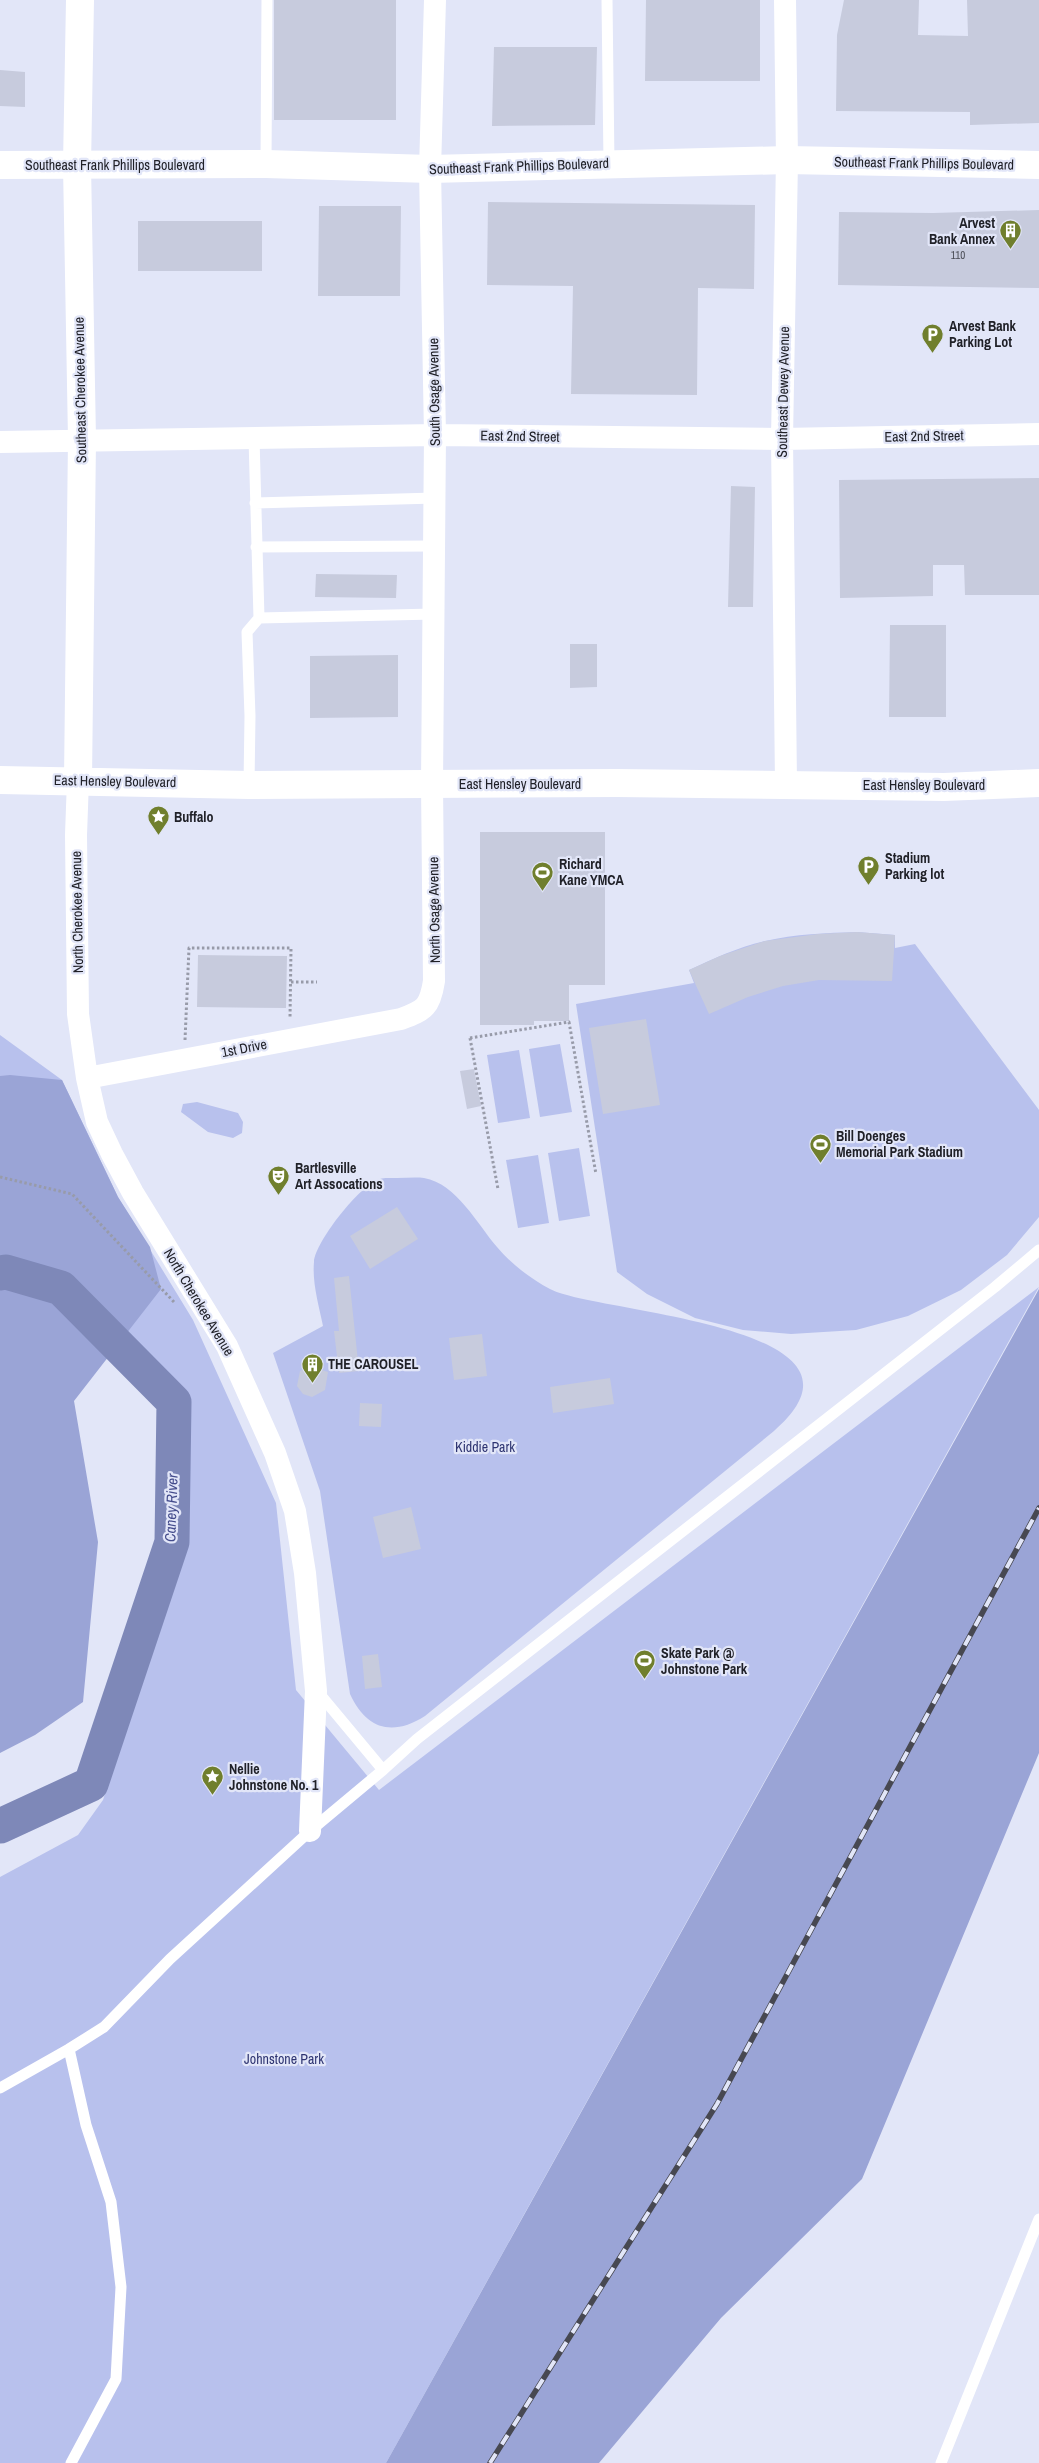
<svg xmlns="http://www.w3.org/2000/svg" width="1039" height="2463" viewBox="0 0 1039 2463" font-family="'Archivo Narrow',sans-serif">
  <rect width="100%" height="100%" fill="#e2e6f8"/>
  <path fill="#b8c1ed" d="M857 932 895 935V948L915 944 1039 1110V1217L1007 1255 961 1290 908 1316 856 1330 791 1334 743 1330 695 1318 647 1294 617 1272 576 1004 694 983 689 970C713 959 738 947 765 941 795 934 827 933 857 932Z
    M0 1035 62 1080 118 1197 193 1320 276 1503 296 1690 379 1790 1039 1287 386 2463H0V1877L78 1835 103 1800 189 1534 187 1391 63 1270 0 1253Z
    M560 1044 572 1112 540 1117 529 1049Z
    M519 1050 530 1118 498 1123 487 1055Z
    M197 1102 238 1113 243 1122 242 1133 233 1138 208 1132 181 1112 183 1104Z
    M579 1148 590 1216 559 1221 548 1153Z
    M538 1155 549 1223 518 1228 506 1160Z
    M397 1178C406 1178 416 1177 424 1178 457 1184 477 1224 497 1247 511 1264 531 1279 550 1289 593 1313 897 1324 774 1431L425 1716C392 1737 366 1729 350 1694L320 1491 273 1353 323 1326C319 1306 312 1283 314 1262 316 1241 357 1190 375 1181 381 1177 390 1178 397 1178Z"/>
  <path fill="#9aa4d6" d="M10 1075 62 1080 118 1197 150 1247 161 1289 74 1401 98 1542 83 1702 35 1735 0 1753V1076Z
    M1039 1289V1753L862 2179 721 2318 599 2463H386Z"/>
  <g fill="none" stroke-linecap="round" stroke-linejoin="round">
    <path stroke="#7e88b8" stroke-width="35" d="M0 1273 6 1272 61 1288 174 1402 172 1542 91 1784 0 1826"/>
  </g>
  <path fill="#c7cbdd" d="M274 0H396V120H274Z
    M646 0H760V81H645Z
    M844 0H919L918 35 968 36 967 0H1039V123L970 125V112L836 111 837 35Z
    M494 47H597L595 125 492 126Z
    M0 70 25 72V107L0 106Z
    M488 202 755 205 754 289 698 288 697 395 571 394 573 286 487 285Z
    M319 206H401L400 296H318Z
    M1039 210V288L838 285 839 212 933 213Z
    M138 221H262V271H138Z
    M1039 478V595H965L964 565H933V596L840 598 839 480Z
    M731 486 755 487 753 607H728Z
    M316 574 397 575 396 598 315 597Z
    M890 625H946V717H889Z
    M570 644H597V687L570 688Z
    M398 655V717L310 718V656Z
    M480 832H605V985H569V1021H534V1025H480Z
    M857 932 895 935 892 981 819 980 783 986 748 997 709 1014 689 970 720 956 765 941 818 934Z
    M198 955 287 956 286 1008 197 1007Z
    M646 1019 660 1105 603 1114 589 1028Z
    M474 1069 481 1106 467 1109 460 1071Z
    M397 1207 418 1239 370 1269 350 1236Z
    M349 1276 359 1371 339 1373 334 1331H339L334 1278Z
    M482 1334 487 1376 454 1380 449 1338Z
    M310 1366 328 1372 325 1390 312 1397 303 1394 297 1386 300 1371Z
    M610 1378 614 1404 553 1413 550 1387Z
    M360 1403 382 1404 381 1427 359 1426Z
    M411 1507 421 1549 383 1558 373 1517Z
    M378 1654 382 1687 365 1689 362 1656Z"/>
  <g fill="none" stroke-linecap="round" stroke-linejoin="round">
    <path stroke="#989ba9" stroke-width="3" stroke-dasharray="2.5 2.5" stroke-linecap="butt" d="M291 982H317
      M470 1038 569 1022 596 1174
      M470 1038 498 1189
      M185 1040 189 948H291L290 1018
      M0 1177 72 1194 174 1302"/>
    <path stroke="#fff" stroke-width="11" d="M607 0 609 163
      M266 164 267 0
      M254 438 259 618
      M255 503 435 498
      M256 547 434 546
      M249 785 250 716 247 632 259 618 434 614
      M318 1692 383 1770 417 1739 995 1287 1039 1250
      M69 2049 104 2027 170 1959 310 1831 383 1770
      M0 2088 69 2049 86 2125 111 2202 121 2287 116 2379 71 2463
      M941 2463 1039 2219"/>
    <path stroke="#fff" stroke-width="22" d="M785 0 787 160 782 439 786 784
      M0 442 435 435 782 439 1039 434
      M78 780 76 835 78 1014 87 1078 97 1122 112 1154 133 1193 227 1346 275 1453 295 1511 305 1573 316 1691 310 1831
      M87 1078 401 1019C425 1010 430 1007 434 981L432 784 435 435 430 169 435 0"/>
    <path stroke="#fff" stroke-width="28" d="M0 165 266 164 430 169 787 160 1039 165"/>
    <path stroke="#fff" stroke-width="28" d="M0 780 249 785 617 783 944 787 1039 783
      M78 780 82 439 77 165 80 0"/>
    <defs>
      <path id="rail" d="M490 2463 717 2104 1039 1508"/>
    </defs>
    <use href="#rail" stroke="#474851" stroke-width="5.5"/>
    <use href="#rail" stroke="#e2e6f8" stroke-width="4" stroke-dasharray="11" stroke-linecap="butt"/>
  </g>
  <defs>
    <symbol id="building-pin" viewBox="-11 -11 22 30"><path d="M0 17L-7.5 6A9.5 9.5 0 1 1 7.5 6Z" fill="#707f2d" stroke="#e2e6f8"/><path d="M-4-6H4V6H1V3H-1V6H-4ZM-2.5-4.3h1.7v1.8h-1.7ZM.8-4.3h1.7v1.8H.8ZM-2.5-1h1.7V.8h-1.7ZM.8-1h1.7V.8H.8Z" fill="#fff"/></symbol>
    <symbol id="parking-pin" viewBox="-11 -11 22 30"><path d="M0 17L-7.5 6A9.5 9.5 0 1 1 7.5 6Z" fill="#707f2d" stroke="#e2e6f8"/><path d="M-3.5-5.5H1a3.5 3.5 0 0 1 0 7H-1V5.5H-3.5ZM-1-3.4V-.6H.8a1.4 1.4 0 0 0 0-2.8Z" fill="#fff"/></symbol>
    <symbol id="sight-pin" viewBox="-11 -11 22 30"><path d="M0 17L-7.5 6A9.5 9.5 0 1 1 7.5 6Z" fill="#707f2d" stroke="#e2e6f8"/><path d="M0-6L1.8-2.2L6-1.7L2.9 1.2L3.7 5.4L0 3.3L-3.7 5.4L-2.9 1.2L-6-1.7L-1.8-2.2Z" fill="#fff"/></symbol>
    <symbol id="stadium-pin" viewBox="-11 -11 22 30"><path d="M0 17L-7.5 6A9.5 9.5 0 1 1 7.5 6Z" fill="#707f2d" stroke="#e2e6f8"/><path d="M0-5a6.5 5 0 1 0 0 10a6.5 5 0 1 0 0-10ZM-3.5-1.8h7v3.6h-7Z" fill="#fff"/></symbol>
    <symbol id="theatre-pin" viewBox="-11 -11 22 30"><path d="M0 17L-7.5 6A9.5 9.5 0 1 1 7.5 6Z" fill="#707f2d" stroke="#e2e6f8"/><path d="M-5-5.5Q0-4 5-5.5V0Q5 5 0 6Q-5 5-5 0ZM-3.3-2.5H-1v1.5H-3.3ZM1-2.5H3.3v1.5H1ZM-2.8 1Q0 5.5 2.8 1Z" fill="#fff"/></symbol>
  </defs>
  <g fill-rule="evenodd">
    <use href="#building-pin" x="998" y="218" width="25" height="34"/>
    <use href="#parking-pin" x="920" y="322" width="25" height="34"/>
    <use href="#sight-pin" x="146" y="804" width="25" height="34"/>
    <use href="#parking-pin" x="856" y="854" width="25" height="34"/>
    <use href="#stadium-pin" x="530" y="860" width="25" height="34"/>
    <use href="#stadium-pin" x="808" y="1132" width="25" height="34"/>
    <use href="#theatre-pin" x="266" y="1164" width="25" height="34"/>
    <use href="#building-pin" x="300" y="1352" width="25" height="34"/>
    <use href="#stadium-pin" x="632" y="1648" width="25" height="34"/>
    <use href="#sight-pin" x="200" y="1764" width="25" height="34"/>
  </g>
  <g text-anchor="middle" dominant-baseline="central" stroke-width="4.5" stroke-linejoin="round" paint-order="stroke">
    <g font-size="11" fill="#4a4c55">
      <text x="958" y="255">110</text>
    </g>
    <g font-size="14" fill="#202128" stroke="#e2e6f8">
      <text transform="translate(924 163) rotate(1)">Southeast Frank Phillips Boulevard</text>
      <text x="115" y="165">Southeast Frank Phillips Boulevard</text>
      <text transform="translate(519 166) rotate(-2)">Southeast Frank Phillips Boulevard</text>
      <text transform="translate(80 390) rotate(-91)">Southeast Cherokee Avenue</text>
      <text transform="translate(434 392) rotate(-91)">South Osage Avenue</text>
      <text transform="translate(783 392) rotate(-89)">Southeast Dewey Avenue</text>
      <text transform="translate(520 436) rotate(1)">East 2nd Street</text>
      <text transform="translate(924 436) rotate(-1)">East 2nd Street</text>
      <text transform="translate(115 781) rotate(1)">East Hensley Boulevard</text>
      <text x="520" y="784">East Hensley Boulevard</text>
      <text x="924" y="785">East Hensley Boulevard</text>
      <text transform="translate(434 910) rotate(-91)">North Osage Avenue</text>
      <text transform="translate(77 912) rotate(-91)">North Cherokee Avenue</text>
      <text transform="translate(244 1048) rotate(-11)">1st Drive</text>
      <text transform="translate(199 1302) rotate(59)">North Cherokee Avenue</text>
    </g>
    <g font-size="14" font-weight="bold" fill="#202128" stroke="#e2e6f8" text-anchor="start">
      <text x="995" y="223" text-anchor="end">Arvest<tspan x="995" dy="16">Bank Annex</tspan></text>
      <text x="949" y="326">Arvest Bank<tspan x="949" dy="16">Parking Lot</tspan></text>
      <text x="174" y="817">Buffalo</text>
      <text x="885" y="858">Stadium<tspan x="885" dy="16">Parking lot</tspan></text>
      <text x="559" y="864">Richard<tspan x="559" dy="16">Kane YMCA</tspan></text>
      <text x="836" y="1136">Bill Doenges<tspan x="836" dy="16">Memorial Park Stadium</tspan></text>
      <text x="295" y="1168">Bartlesville<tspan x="295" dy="16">Art Assocations</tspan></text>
      <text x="328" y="1364">THE CAROUSEL</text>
      <text x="661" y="1653">Skate Park @<tspan x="661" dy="16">Johnstone Park</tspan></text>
      <text x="229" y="1769">Nellie<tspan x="229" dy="16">Johnstone No. 1</tspan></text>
    </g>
    <g font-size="14" fill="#2e3471" stroke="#e2e6f8">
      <text x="485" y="1447">Kiddie Park</text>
      <text x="284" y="2059">Johnstone Park</text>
    </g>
    <g font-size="15" font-style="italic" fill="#444c8c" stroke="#e2e6f8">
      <text transform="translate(171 1508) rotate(-88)">Caney River</text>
    </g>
  </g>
</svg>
